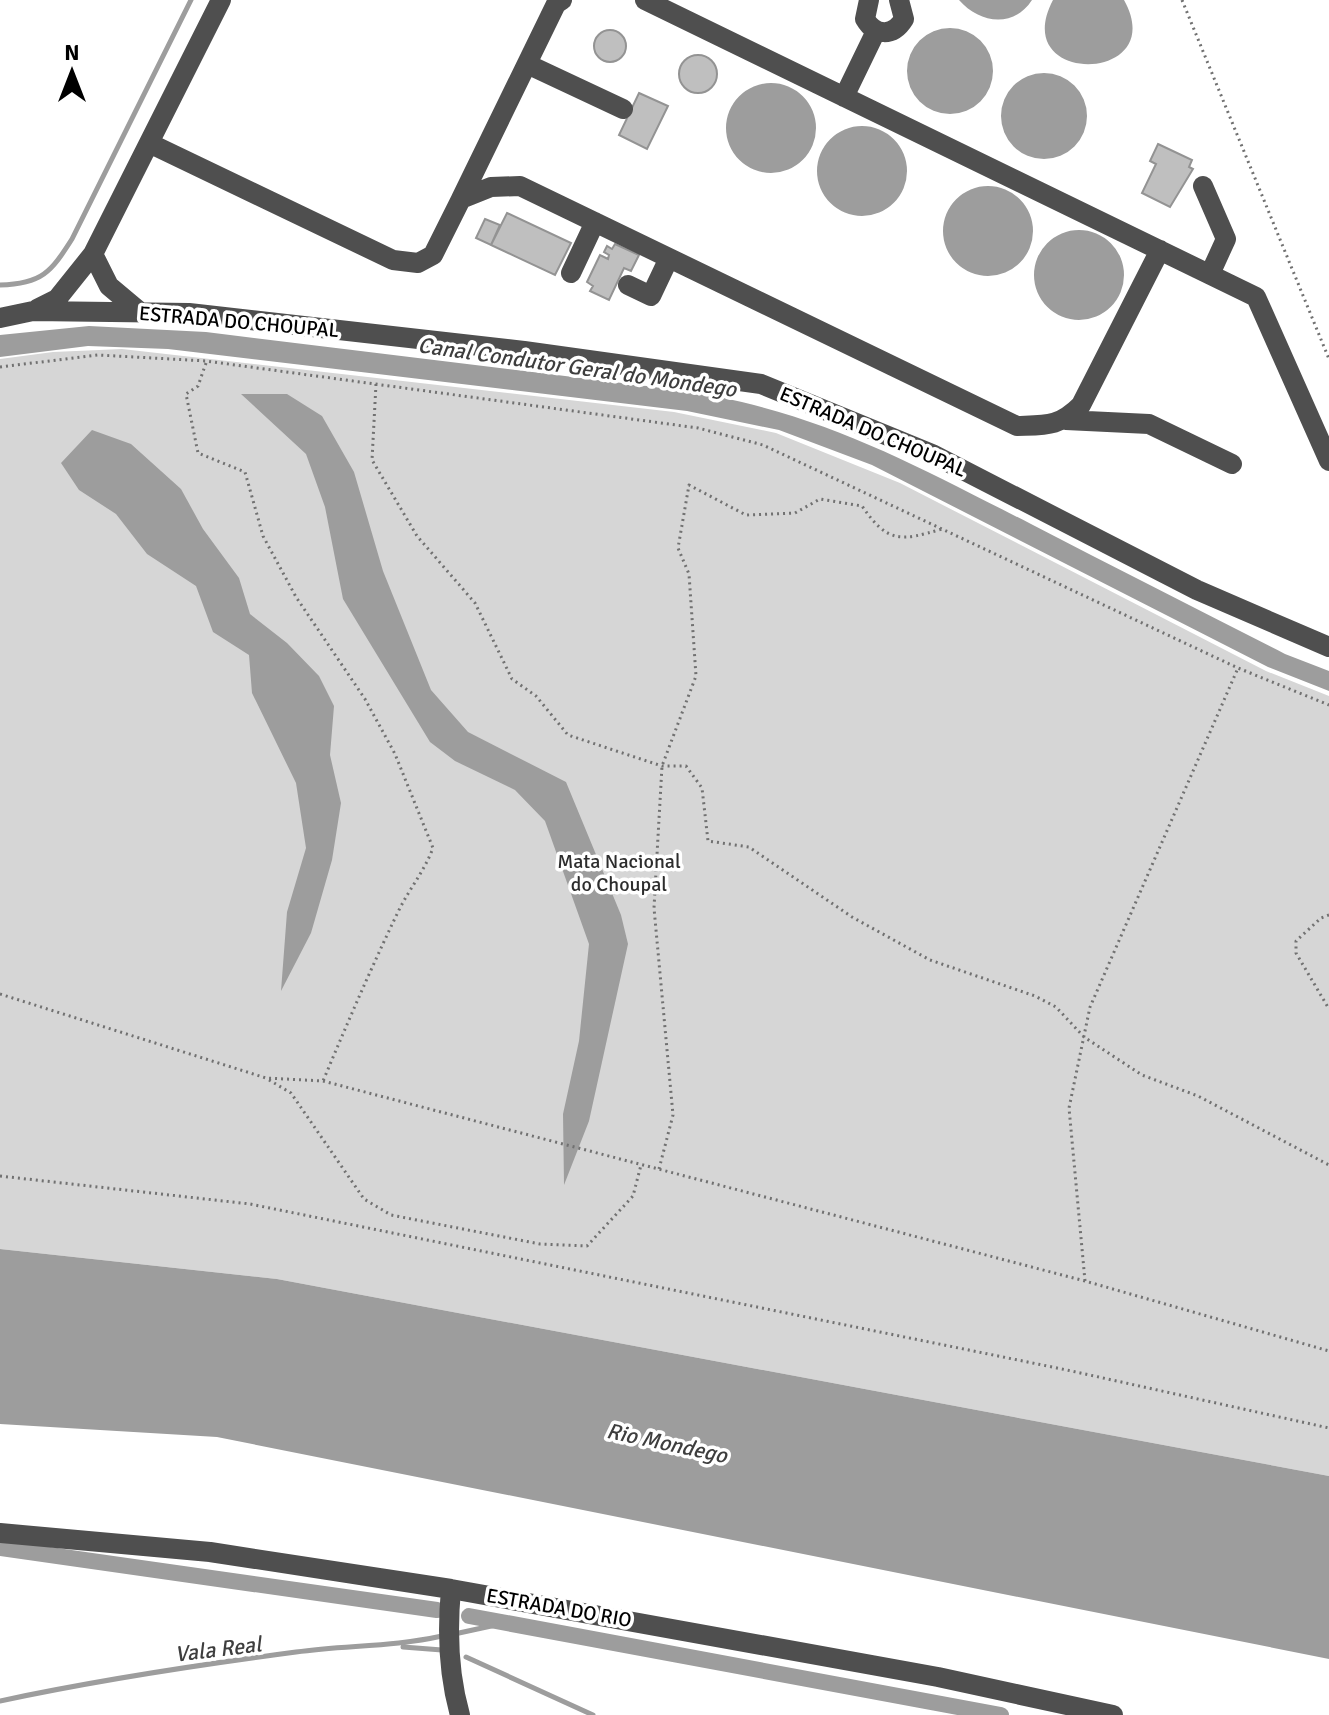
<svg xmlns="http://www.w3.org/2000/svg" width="1329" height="1715" viewBox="0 0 1329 1715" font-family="Signika,sans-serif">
  <rect width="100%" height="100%" fill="#fff"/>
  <path fill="#d6d6d6" d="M122 349 674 412 776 433 900 483 1266 671 1329 696V1476L277 1279 0 1249V359L53 352Z"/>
  <path fill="#9d9d9d" d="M959 0H1032C1013 29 979 23 959 0Z
    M1053 0H1124C1171 84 1007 87 1053 0Z
    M907 71a43 43 0 1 1 86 0a43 43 0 1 1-86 0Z
    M1001 116a43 43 0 1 1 86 0a43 43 0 1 1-86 0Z
    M726 128a45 45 0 1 1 90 0a45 45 0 1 1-90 0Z
    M817 171a45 45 0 1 1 90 0a45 45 0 1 1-90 0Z
    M943 231a45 45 0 1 1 90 0a45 45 0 1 1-90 0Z
    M1034 275a45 45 0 1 1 90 0a45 45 0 1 1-90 0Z
    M89 326 206 332 671 389C813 408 907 461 1031 524 1116 568 1201 611 1285 654L1329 671V691L1268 667 872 465 779 430 687 411 168 349 88 346 0 357V335Z
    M241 394H287L322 416 354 472 383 571 431 690 468 732 566 782 621 915 628 944 589 1121 564 1185 563 1114 579 1041 589 944 545 821 515 790 455 761 430 742 343 599 325 507 306 454Z
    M92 430 131 444 181 489 203 529 239 578 250 614 287 643 319 676 334 706 330 755 341 803 332 860 311 933 281 991 287 912 306 848 296 783 252 693 249 655 213 632 196 586 147 554 116 514 79 490 61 463Z
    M0 1249 277 1279 1329 1476V1659L217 1437 0 1424Z"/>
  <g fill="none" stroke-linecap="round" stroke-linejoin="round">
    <path stroke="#9d9d9d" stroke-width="5" d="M0 285C42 284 51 272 72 239L191 0
      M459 1633 505 1623
      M403 1647 442 1650
      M466 1657 593 1715
      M0 1701C98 1680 197 1665 296 1652 345 1645 393 1647 442 1636"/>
    <path stroke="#9d9d9d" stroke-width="16" d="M0 1548 437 1610
      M469 1616 1001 1715"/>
  </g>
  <path fill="#bfbfbf" stroke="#939393" stroke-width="2" d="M594 46a16 16 0 1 1 32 0a16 16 0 1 1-32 0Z
    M679 74a19 19 0 1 1 38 0a19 19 0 1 1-38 0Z
    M639 93 668 106 647 149 619 135Z
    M1158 144 1192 160 1189 167 1193 169 1170 207 1142 193 1156 164 1150 161Z
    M507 213 571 243 555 275 491 245Z
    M485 219 500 225 491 245 476 238Z
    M615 244 639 255 631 271 624 268 609 300 590 291 593 286 587 282 600 255 608 259 609 255 604 252 607 246 612 249Z"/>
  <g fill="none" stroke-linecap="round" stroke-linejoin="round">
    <path stroke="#717171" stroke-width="3" stroke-dasharray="2 4" stroke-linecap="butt" d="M1182 0 1329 359
      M206 363 198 386 186 394 198 453 245 472 263 536 296 597 365 699 395 754 433 848C424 872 409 889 398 912 371 968 347 1024 323 1081
      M0 367 98 355 206 361 698 428 763 445 1238 668 1329 705
      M376 384 372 460 417 536 475 603 512 679 536 696 568 735 662 766H686L702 788 708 841 749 847 852 917 930 960 1035 996 1056 1007 1084 1037 1142 1075 1198 1096 1329 1165
      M1329 915 1321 918 1296 941V953L1329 1009
      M0 994 266 1078 323 1081 1085 1281 1329 1351
      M269 1080 291 1093 364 1199 391 1215 540 1244 587 1246 633 1196 641 1165
      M659 1169 673 1115 654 908 662 766 696 676 689 574 678 548 689 485 746 515 795 513 820 499 862 506C888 544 901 541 942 529
      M0 1176 250 1204 1067 1370 1329 1428
      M1085 1281 1069 1108 1090 1007 1238 668"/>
    <path stroke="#4f4f4f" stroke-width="20" d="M645 0 1256 297 1329 461
      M869 0 865 19C875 36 893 37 904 19L899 0
      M527 64 623 109
      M844 97 876 31
      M151 144 393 260 418 263 433 255 461 199 491 187 520 186 1017 426C1046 425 1059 427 1081 405L1160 250
      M1203 186 1226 239 1210 274
      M461 199 556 4 562 0
      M93 254 221 0
      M571 273 595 222
      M628 285 651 296 669 258
      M37 309 57 299 93 254 109 286 140 312
      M0 318 33 311 189 313 524 351 761 384 932 454 1197 590 1329 647
      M1066 420 1149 424 1232 464
      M0 1533 210 1552 451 1589 938 1677 1113 1715
      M451 1589C447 1632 448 1673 460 1715"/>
  </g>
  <g text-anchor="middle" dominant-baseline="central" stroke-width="7" stroke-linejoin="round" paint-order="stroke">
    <g font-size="20" fill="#000" stroke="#fff">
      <text transform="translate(239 322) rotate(5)">ESTRADA DO CHOUPAL</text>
      <text transform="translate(873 432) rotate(23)">ESTRADA DO CHOUPAL</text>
      <text transform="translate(559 1608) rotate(10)">ESTRADA DO RIO</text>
    </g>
    <g font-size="20" fill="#2d2d2d" stroke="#fff">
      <text x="619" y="861">Mata Nacional<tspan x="619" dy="23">do Choupal</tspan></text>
    </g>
    <g font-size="22" font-style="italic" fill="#3e3e3e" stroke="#fff">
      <text transform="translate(577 367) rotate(8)">Canal Condutor Geral do Mondego</text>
      <text transform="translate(667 1443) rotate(12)">Rio Mondego</text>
      <text transform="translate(218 1649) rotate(-7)">Vala Real</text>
    </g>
  </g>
  <g transform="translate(72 72)" stroke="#ffffff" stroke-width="6" paint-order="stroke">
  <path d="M0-6L14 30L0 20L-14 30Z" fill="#000000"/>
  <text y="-12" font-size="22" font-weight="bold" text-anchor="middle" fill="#000000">N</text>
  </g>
</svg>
